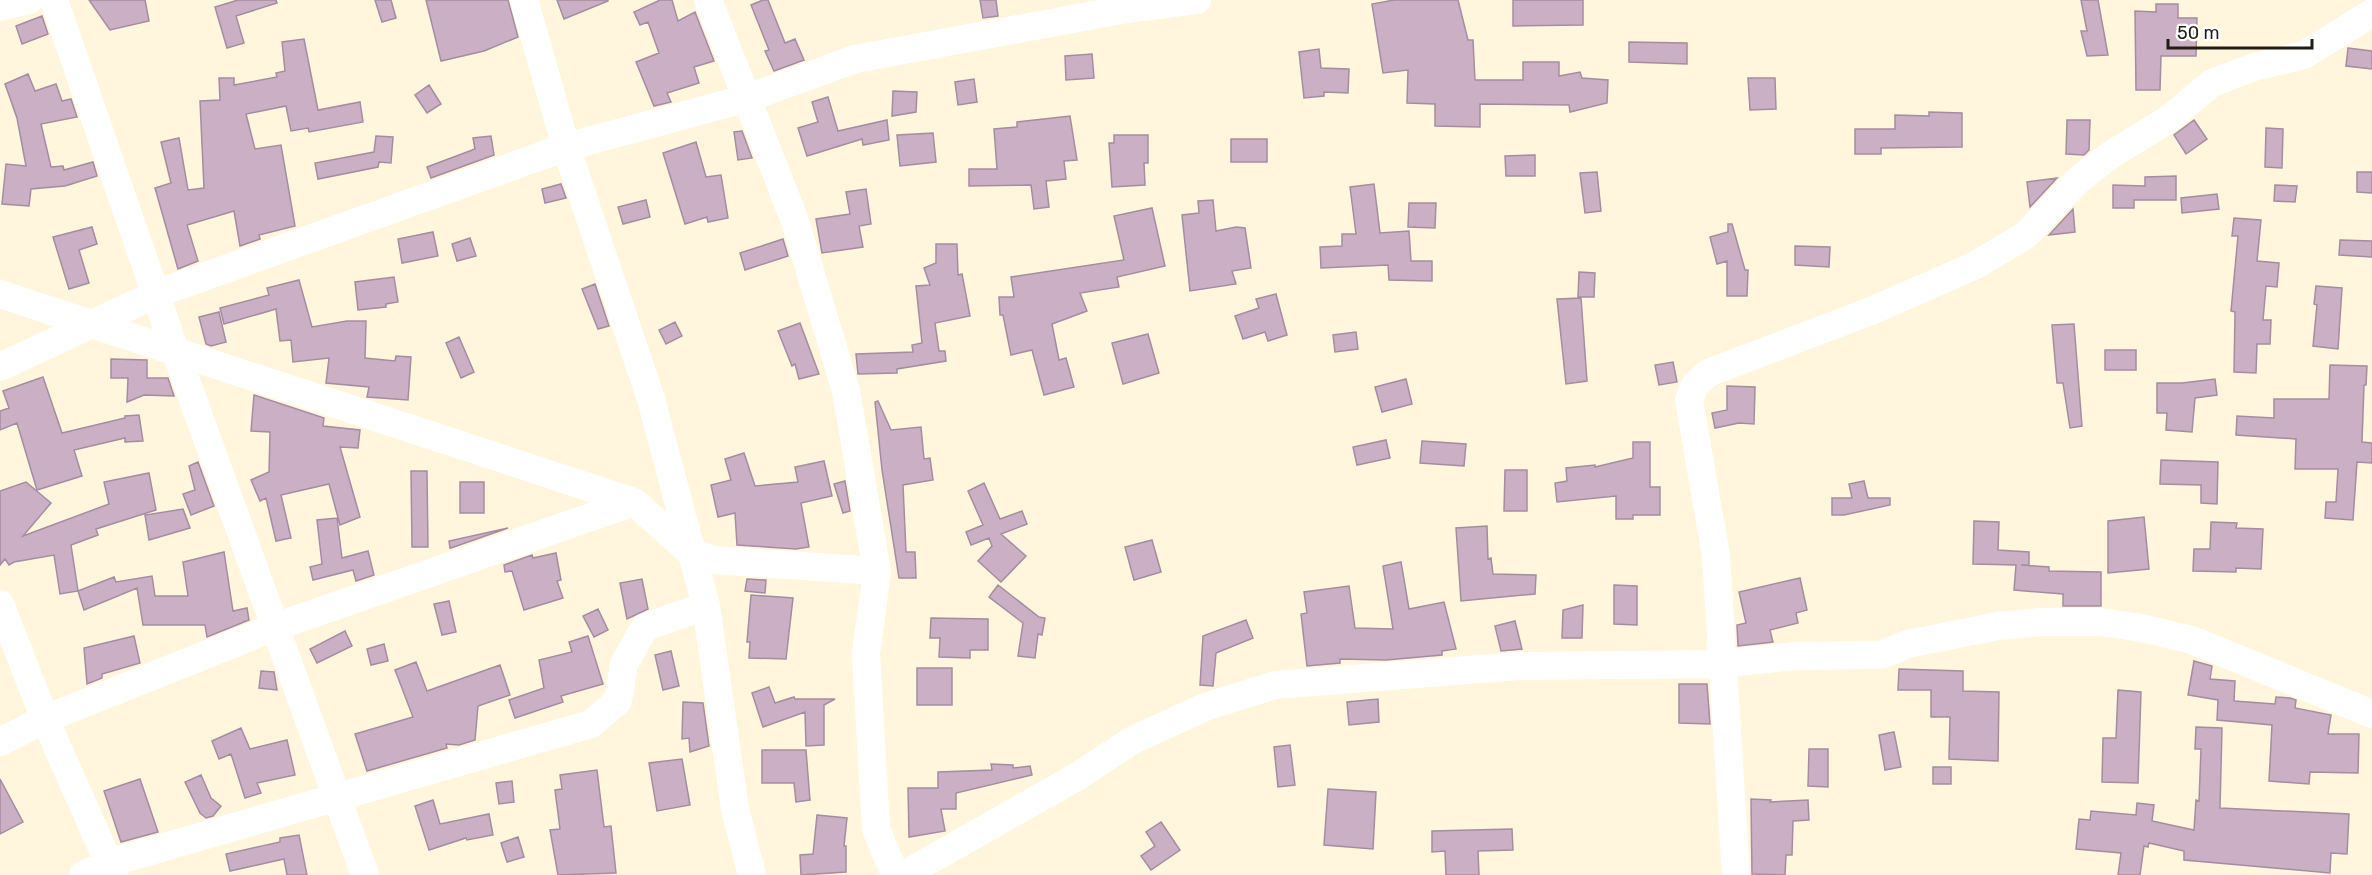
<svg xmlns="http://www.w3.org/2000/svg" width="2372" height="875" viewBox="0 0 2372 875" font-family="Rubik,sans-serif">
  <rect width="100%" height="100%" fill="#fff6dd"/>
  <path fill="#cbb0c5" stroke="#a68ca1" stroke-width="1.5" d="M89 0H145L149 21 110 30Z
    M238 0H276L277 3 236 16 244 43 227 48 215 7Z
    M375 0H391L396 18 382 22Z
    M426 0H508L518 37 484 51 441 61Z
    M557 0H608V1L564 19Z
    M660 0H672L678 21 695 12 714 61 694 67 699 83 667 93 671 102 654 106 636 62 659 53 648 22 640 25 634 12Z
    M763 0H768L785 43 795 39 804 60 774 71 765 51 769 50 751 5Z
    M980 0H996L998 16 983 18Z
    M1394 0H1458L1468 40H1473L1475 80H1523V62H1559V76L1580 72 1582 78 1608 80 1607 103 1570 112 1569 105 1480 104V127L1435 126V104L1407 103 1408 70 1383 73 1372 4Z
    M1513 0H1583V25L1513 26Z
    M2081 0H2098L2108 55 2087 56 2081 31H2087Z
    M2156 4H2178V18H2197L2196 56H2161L2160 90H2136L2135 11 2156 12Z
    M42 16 48 34 22 44 16 26Z
    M304 39 318 110 360 102 363 122 309 132 308 128 291 131 286 106 246 114 255 149 281 145 295 226 259 235 260 239 240 246 234 211 187 225 198 261 178 269 155 188 171 183 161 142 179 138 188 190 204 188 200 101 220 100 219 78H234V85L277 77 276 73 285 71 282 42Z
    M1629 42 1687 43V64L1629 62Z
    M2348 48 2372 51V69L2346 66Z
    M1319 49 1321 68 1349 69 1348 93 1324 92V96L1304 98 1299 52Z
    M1092 54 1094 78 1066 80 1065 56Z
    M28 74 35 91 56 84 62 101 71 99 77 117 41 124 51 167 63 166 64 170 93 162 97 176 65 186 31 189 29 206 2 204 6 164 26 166 17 118 5 84Z
    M1748 78H1775L1776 109 1750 110Z
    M974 79 977 102 958 105 955 82Z
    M429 85 441 104 427 113 415 95Z
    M893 91 917 92 916 112 892 116Z
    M828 97 838 131 887 120 889 140 863 145 862 139 807 156 798 128 818 122 812 102Z
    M1929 112 1962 113V147L1881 148V154H1855V129H1895V115L1929 116Z
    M1070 116 1077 160 1064 161 1066 179 1046 181 1049 207 1034 209 1031 185 969 186V169H997L994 129 1017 127V122Z
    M2067 120H2090L2089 150 2084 155 2066 154Z
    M2194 120 2207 139 2186 154 2174 135Z
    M2266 128 2283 129 2282 168 2265 167Z
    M742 131 752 158 738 160 734 132Z
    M933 133 936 162 900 166 897 135Z
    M1114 135H1148V163H1144L1145 185 1112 187 1109 143H1114Z
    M376 136 393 137 391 163 379 162 378 167 318 179 315 163 374 152Z
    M491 136 494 155 431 178 427 167 475 149 473 138Z
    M1231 139H1267V162H1231Z
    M696 142 706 177 721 175 728 218 708 222 707 217 685 224 663 153Z
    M1535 155V176H1506L1505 156Z
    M1597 172 1601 211 1585 213 1580 173Z
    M2357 172H2372V193L2357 192Z
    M2176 176V200H2134V208H2113V185L2145 186V177Z
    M2057 178 2030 207 2027 182Z
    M561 184 566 198 545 203 542 189Z
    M1374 184 1380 233 1409 231 1411 261H1432V281L1389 280 1388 265 1321 268 1320 247 1342 246V234H1356L1350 187Z
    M2275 185 2297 186 2295 202 2274 201Z
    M866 189 871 224 859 226 863 247 822 253 816 219 850 214 846 192Z
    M2217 194 2219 209 2182 213 2181 198Z
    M646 200 650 217 623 224 618 207Z
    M1213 200 1216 231 1236 227 1245 228 1251 268 1232 271 1236 284 1190 291 1182 215 1199 213 1198 201Z
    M1409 203H1436L1435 228 1408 227Z
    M1152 208 1165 266 1117 277 1119 287 1080 293 1087 311 1052 324 1059 360 1066 358 1074 387 1044 395 1032 350 1011 355 1003 315H1000L999 297H1014L1011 277 1124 260 1114 216Z
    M2073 209 2075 232 2049 235Z
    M2234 218 2261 220 2257 261 2279 263 2277 287 2266 286 2263 320H2271L2270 344H2257L2256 373 2234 372 2235 312 2231 311 2238 236H2232Z
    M1728 224H1732L1745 270H1748L1747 296H1727V261L1717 264 1710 237 1728 232Z
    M92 227 97 244 79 250 89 283 69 289 53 237Z
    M433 232 438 256 402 263 398 239Z
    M470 238 476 256 457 261 452 244Z
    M783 239 788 256 745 270 740 253Z
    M2340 240 2372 241V257L2339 255Z
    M936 244H957L958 275 962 274 970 316 935 323 939 351H945L946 361 897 369V373L858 374 856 354 913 352 912 345 922 343 916 286 930 285 924 268 936 263Z
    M1795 246 1830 247 1829 267 1795 265Z
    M1579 272 1595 273 1594 297H1578Z
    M394 277 398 302 386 304V307L358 310 355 282Z
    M299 280 312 327 347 321H366L365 358 395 361 396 356 411 357 408 400 367 397 369 387 326 383 329 358 293 362 291 340 280 341 276 309 224 324 220 308 269 295 267 288Z
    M595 284 609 326 598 329 582 289Z
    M2316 286 2342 288 2338 349 2313 346 2317 305 2314 304Z
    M1276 294 1287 335 1268 341 1265 332 1243 339 1235 316 1259 308 1256 299Z
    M1581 298 1587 381 1566 384 1557 299Z
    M219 312 226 342 211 346 206 344 199 317Z
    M675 322 682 336 666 344 659 330Z
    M800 323 819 374 799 379 795 364 792 366 778 331Z
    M2074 324 2082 426 2070 428 2063 383H2057L2052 325Z
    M1356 332 1358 349 1335 352 1333 335Z
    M1148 334 1159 373 1123 384 1112 343Z
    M459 337 474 372 461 378 446 343Z
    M2105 350H2136V370H2105Z
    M111 359 147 360V378H168L174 396 144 395 127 402 128 378H111Z
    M1673 362 1677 382 1659 385 1655 365Z
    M2330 365 2367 366 2366 385H2364L2362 442 2372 443V463L2357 462 2353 520 2325 518 2326 502H2336L2338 469H2295L2296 439 2236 435 2237 416 2274 418V399H2329Z
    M43 377 62 433 125 418V416L139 415 143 441 125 442V438L74 450 82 476 37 490 17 423 0 430V411L9 408 3 391Z
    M1406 379 1412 404 1382 412 1375 387Z
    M2215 379 2217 395 2195 398 2192 432 2166 430 2167 413H2157V383H2182Z
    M1727 386 1755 387 1754 424 1739 423 1715 428 1712 413 1727 410Z
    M254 395 324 418 323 426 360 430 358 448 340 447 360 517 340 525 329 484 281 495 291 538 276 541 266 498 260 501 251 480 269 472 270 432 251 431Z
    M878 401 891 430 921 427 924 459 930 458 933 480 903 485 906 552H915L916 578H899L882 470 875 402Z
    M1386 440 1390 458 1357 465 1353 447Z
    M1422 441 1466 444 1464 466 1420 463Z
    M1633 442H1650V487H1660V515H1633V519H1616V496L1557 502 1555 483 1567 481 1566 468 1595 465V467L1633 458Z
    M744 453 755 486 798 482 795 467 824 461 832 496 801 503 809 547 796 549 737 545 735 513 718 517 711 485 731 480 725 459Z
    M2161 460 2218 462 2217 504 2201 503V485L2160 484Z
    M198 462 214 506 191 515 183 494 195 490 189 466Z
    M1505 470H1527V511H1504Z
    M411 471H427L428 547H412Z
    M149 473 156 510 96 529 98 535 71 545 78 591 60 594 54 555 14 562 9 565 5 559 0 565V491L26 482 51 503 23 536 109 504 104 482Z
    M845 481 850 511 843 513 834 484Z
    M1864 481 1868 498H1890V505L1844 515H1832V498H1852L1849 484Z
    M460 482H484V513H460Z
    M984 483 1000 519 1022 511 1027 524 1001 534 1026 556 1001 582 978 561 992 546 989 538 971 545 966 532 983 525 968 491Z
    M183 509 190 528 149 540 145 515Z
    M2144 517 2149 569 2108 573V521Z
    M337 518 342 558 368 551 374 575 356 581 353 570 313 580 310 567 322 564 317 520Z
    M1974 521 1999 522 1998 550 2029 552V565H2021L2049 567V571L2101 572V606H2063V594L2014 590 2016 565 1973 564Z
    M2211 522 2237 523 2236 528 2263 529 2261 569 2236 568V572L2193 571 2194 549H2210Z
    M1487 526 1488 559 1491 558 1493 574 1536 575 1535 594 1461 601 1456 528Z
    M508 528 451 548H450L449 541Z
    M1152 540 1161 572 1134 580 1125 547Z
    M224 552 233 611 247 608 249 620 207 637 205 625H143L137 588 84 610 78 591 114 577 116 582 152 576 155 596H188L183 562Z
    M556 553 561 580 557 581 563 598 524 610 512 571 505 572 504 565 532 555 533 558Z
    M1401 562 1409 609 1444 602 1456 649 1442 651V655L1386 660 1340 659V663L1307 666 1301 614 1307 613 1304 592 1349 586 1355 628 1393 629 1383 566Z
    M1800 578 1807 610 1796 613 1798 623 1770 630 1773 642 1738 646 1737 625 1746 623 1739 592Z
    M642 579 648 609 627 619 620 583Z
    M747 579 766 580 765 593 745 591Z
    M998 585 1039 617 1045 618 1042 635 1038 634 1035 658 1018 656 1023 623 989 597Z
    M1614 585 1637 586V625L1614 624Z
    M751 595 793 598 786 659 749 658 750 642H747Z
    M449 601 456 632 442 635 434 604Z
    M1583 605 1582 638H1562L1563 610Z
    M598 609 608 630 594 637 583 616Z
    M931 618 988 619V650H970V658L939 657 940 638H930Z
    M1246 620 1253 638 1216 653 1213 686 1200 685 1203 636Z
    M1515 621 1522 649 1501 651 1495 626Z
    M345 631 352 646 317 663 310 649Z
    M134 636 140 663 102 674V678L87 684 84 648Z
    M588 636 603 684 561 696 563 702 515 718 509 700 544 688 539 660 572 652 569 642Z
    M384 644 388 661 371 665 367 649Z
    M671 651 679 686 663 690 655 655Z
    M2194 661 2212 666 2210 679 2235 681 2234 701 2275 704 2276 697 2290 698 2296 700 2295 708 2331 715 2328 734H2359L2358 773 2310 772 2309 784 2269 781 2272 725 2217 720 2218 700 2188 695Z
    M416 662 427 691 500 665 510 695 478 706 475 740 459 745 446 744 447 748 367 771 355 734 413 717 395 670Z
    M917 668H952V705H917Z
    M1899 669 1963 671V691L1999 692 1998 761 1949 759 1950 717H1931V690H1898Z
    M261 671 274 672 277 690 259 688Z
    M1679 684H1707L1710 724 1679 723Z
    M769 687 775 703 794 697 795 699H835L824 705V745L806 746 805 712 763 727 752 693Z
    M2118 690 2141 692 2138 783 2102 782 2103 738H2116Z
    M1378 699 1379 722 1349 725 1347 702Z
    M683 702 703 703 709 746 690 752 689 738 682 739Z
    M2196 727 2222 728 2220 808 2349 814 2347 854 2331 853 2330 873 2184 860V851L2149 843 2148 847 2144 846 2140 875H2118L2121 853 2076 849 2079 819 2090 820 2091 811 2136 815 2137 803 2154 805 2152 821 2194 830 2196 800 2199 801 2201 749H2195Z
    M241 728 250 749 287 740 295 775 257 783 261 793 245 798 231 754 219 759 212 741Z
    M1894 732 1901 767 1885 770 1879 735Z
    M1290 745 1295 785 1278 787 1274 747Z
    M1809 749H1828V787L1808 786Z
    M762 750H806L810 800 796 802 794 783H762Z
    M682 759 690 805 657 811 649 763Z
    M991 764 1013 765V768L1030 766 1032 775 956 793V809H941L945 831 909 837 908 788H938V772L992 770Z
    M1933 767H1951V784H1933Z
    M597 770 604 827 611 826 616 873 558 875 550 830 560 829 555 790 562 789 560 775Z
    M201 775 211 798 221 806 213 816 206 818 200 813 185 782Z
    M0 779 23 822 0 834Z
    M140 779 158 832 121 842 104 791Z
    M512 781 514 802 499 804 496 783Z
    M1328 789 1376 792 1373 849 1324 845Z
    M1751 799 1771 800 1770 802 1808 800 1809 820 1793 821 1792 855H1786L1785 875 1752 874Z
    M433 800 440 824 489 814 493 835 467 840 466 838 429 850 415 806Z
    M817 815 847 818 844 846H846V872L801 875 800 855 813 854Z
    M1161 822 1180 850 1151 870 1141 856 1155 846 1146 832Z
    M1512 829 1513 850 1478 851 1479 875H1446L1445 851 1432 852V831Z
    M299 835 307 875H287L284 859 230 871 226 854 280 842V838Z
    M518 837 524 857 507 862 501 843Z"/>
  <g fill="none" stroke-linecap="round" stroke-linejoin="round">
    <path stroke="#fff" stroke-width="28" d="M54 0 176 353 365 875
      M524 0 566 147 651 399 706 606 735 809 752 875
      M708 0 795 221 846 391 877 571 866 654 876 829 895 875
      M0 7 29 0
      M0 294 634 502 689 551 714 560 877 571
      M0 367 156 294 566 147 748 98 855 59 1127 9 1197 0
      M0 604 45 719 114 875
      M0 742 45 719 275 627 634 502
      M83 875 109 863 591 724 618 701 624 664 645 627 706 606
      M904 875 1078 776 1133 740 1205 707 1275 685 1519 666 1722 664 1794 656 1881 655 1908 644 1998 626 2042 622H2099L2142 628 2192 640 2372 714
      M1736 875 1716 556 1689 400 1695 385 1708 373 1871 311 1974 266 2026 235 2076 182 2109 156 2169 119 2212 83 2254 67 2304 55 2372 13"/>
  </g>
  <path d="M2168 39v9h144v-9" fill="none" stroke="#211d12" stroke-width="3"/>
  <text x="2177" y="39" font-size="18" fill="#211d12" stroke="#ffffff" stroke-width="4.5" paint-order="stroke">50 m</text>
</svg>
